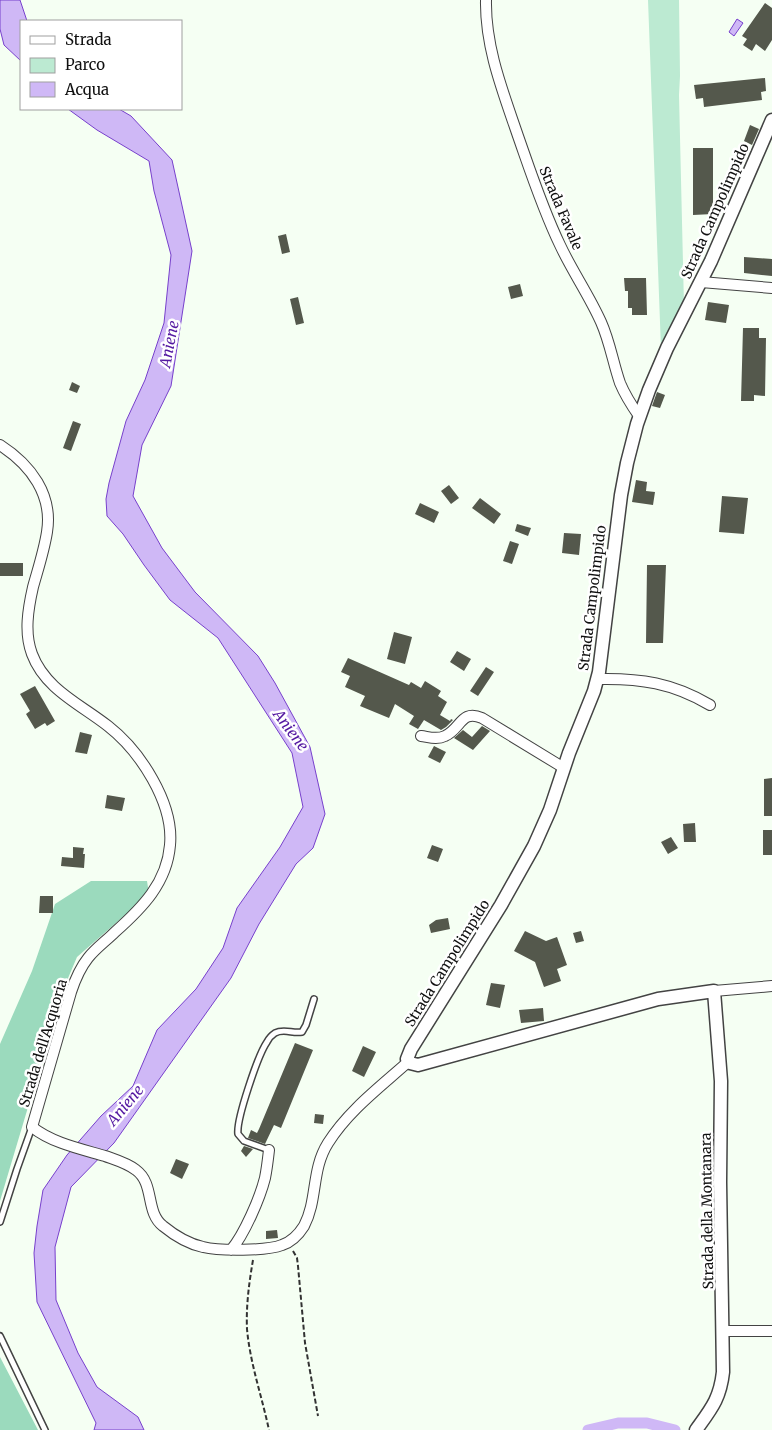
<svg xmlns="http://www.w3.org/2000/svg" width="772" height="1430" viewBox="0 0 772 1430" font-family="Merriweather,serif">
  <rect width="100%" height="100%" fill="#f5fff3"/>
  <path fill="#bcead2" d="M648 0H679L680 76 679 95 684 306 661 349Z"/>
  <path fill="#9bdabd" d="M91 881H147L149 894 77 957 63 990 0 1201V1044L32 971 55 904Z
    M0 1357 38 1430H0Z"/>
  <path fill="#cfb8f6" stroke="#7740cc" d="M0 0H20L27 21H21V61L4 45 0 29Z
    M737 19 743 23 734 36 729 32Z
    M68 109H119L131 116 172 160 192 251 171 386 142 445 133 496 162 548 195 592 258 656 275 683 310 747 325 814 313 848 296 864 259 924 231 978 114 1143 71 1187 55 1247 56 1300 78 1353 97 1387 138 1417 144 1430H94L96 1423 37 1302 34 1253 37 1226 43 1190 67 1155 101 1116 133 1086 157 1030 196 989 223 948 237 908 280 847 303 807 292 753 218 638 170 600 144 565 123 534 107 516 106 499 109 483 126 421 145 380 164 323 171 255 154 191 149 161 97 130Z"/>
  <g fill="none" stroke-linecap="round" stroke-linejoin="round">
    <path stroke="#cfb8f6" stroke-width="11" d="M588 1430 618 1423H647L675 1430"/>
  </g>
  <path fill="#54584c" d="M765 3 772 8V40L765 51 756 44 752 51 743 45 747 39 742 36Z
    M765 78 766 91 761 92 762 100 704 107 703 98 696 99 694 85Z
    M750 125 759 129 752 145 744 141Z
    M693 148H713V214L693 215Z
    M286 234 290 252 282 254 278 236Z
    M744 257 772 259V276L744 273Z
    M624 278H646L647 315H632V308H628V291H625Z
    M520 284 523 296 511 299 508 287Z
    M298 297 304 323 296 325 290 299Z
    M708 302 729 305 726 323 705 320Z
    M743 328H759V338H766L765 396 754 395V401H741Z
    M72 382 80 386 77 393 69 390Z
    M657 392 665 395 660 408 652 406Z
    M73 421 81 424 71 451 63 448Z
    M636 480 647 482 646 491 655 492 653 505 632 502Z
    M449 485 459 498 451 504 441 491Z
    M722 496 748 498 744 534 719 532Z
    M480 498 501 514 494 524 472 508Z
    M420 503 439 512 434 523 415 514Z
    M517 524 531 528 528 536 515 531Z
    M564 533 581 534 579 555 562 553Z
    M510 541 519 544 512 564 503 561Z
    M0 563H23V576H0Z
    M647 565H666L663 643H646Z
    M394 632 412 637 405 664 387 659Z
    M457 651 471 659 464 671 450 662Z
    M348 658 409 685 411 682 421 688 425 681 441 691 438 696 447 702 440 715 450 721 451 719 453 720 446 727 441 730 424 720 418 729 409 724 414 716 395 704 389 718 360 706 365 696 345 687 350 676 341 672Z
    M486 667 494 672 478 696 470 691Z
    M35 686 55 721 47 726 45 723 35 729 26 714 30 711 20 694Z
    M482 726 490 731 473 750 454 738 463 730 472 737Z
    M80 732 92 735 87 754 75 752Z
    M434 746 446 752 440 763 428 757Z
    M772 778V816H764V779Z
    M107 795 125 798 122 811 105 808Z
    M695 823 696 842H684L683 824Z
    M763 830H772V855H763Z
    M671 837 678 848 668 854 661 842Z
    M432 845 443 849 438 862 427 858Z
    M73 847 84 848 83 854H85L84 868 61 866 62 857 73 858Z
    M40 896H53V913H39Z
    M448 918 450 929 431 933 429 925 436 920Z
    M525 931 546 941 557 937 567 965 557 969 561 981 544 987 535 962 514 951Z
    M581 931 584 941 576 943 573 933Z
    M491 983 505 985 500 1008 486 1005Z
    M543 1008 544 1021 521 1023 519 1010Z
    M295 1043 313 1050 281 1128 274 1125 265 1144 248 1138 251 1130 257 1133 259 1129Z
    M363 1046 376 1052 364 1077 352 1071Z
    M315 1114 324 1115 323 1124 314 1123Z
    M244 1146 253 1149 246 1157 241 1151Z
    M176 1159 189 1164 182 1179 170 1173Z
    M277 1230 278 1238 266 1239V1231Z"/>
  <g fill="none" stroke-linecap="round" stroke-linejoin="round">
    <defs>
      <path id="service" d="M269 1150 244 1141 238 1134C236 1120 258 1055 267 1042 269 1038 272 1035 275 1033 284 1028 293 1034 302 1032L306 1025 314 999
        M0 1222 17 1169 32 1127
        M0 1336 45 1430"/>
      <path id="minor" d="M486 0C485 47 503 92 518 136 531 173 543 210 560 245 572 271 589 295 601 322 610 342 613 363 620 383 625 395 632 406 639 416
        M701 282 772 288
        M0 445C31 465 53 495 47 532 44 551 38 569 33 587 28 609 24 633 32 654 45 689 80 704 108 726 140 751 174 803 170 845 167 883 142 908 115 932 106 941 96 948 88 958 80 968 75 980 71 992L32 1127C52 1143 81 1149 105 1156 116 1160 127 1163 136 1170 155 1184 145 1212 163 1226 174 1235 189 1244 203 1247 219 1251 267 1251 282 1245 291 1242 299 1234 304 1226 318 1199 311 1170 328 1143 348 1111 380 1087 408 1062
        M598 679C640 678 673 683 710 705
        M421 736C429 737 437 740 445 736 461 729 461 709 482 718L564 768
        M714 991 772 986
        M231 1250C244 1235 260 1198 265 1178 267 1168 268 1159 269 1150
        M723 1331H772"/>
      <path id="tertiary" d="M696 1430C711 1409 720 1399 723 1372L720 1182 721 1081 714 991 658 999 418 1065 410 1063 407 1059 411 1049 501 905 534 846 550 810 569 753 594 691 599 672 621 495 627 463 637 424 649 390 667 348 711 261 772 120"/>
    </defs>
    <use href="#service" stroke="#434343" stroke-width="8"/>
    <use href="#minor" stroke="#434343" stroke-width="12"/>
    <use href="#tertiary" stroke="#434343" stroke-width="15"/>
    <path stroke="#323232" stroke-width="2" stroke-dasharray="5 2.5" stroke-linecap="butt" d="M293 1251 297 1258 298 1266 305 1343 318 1416
      M253 1260C249 1283 246 1306 247 1329 250 1363 262 1397 269 1430"/>
    <use href="#service" stroke="#fff" stroke-width="5"/>
    <use href="#minor" stroke="#fff" stroke-width="10"/>
    <use href="#tertiary" stroke="#fff" stroke-width="12"/>
  </g>
  <g text-anchor="middle" dominant-baseline="central" stroke-width="5" stroke-linejoin="round" paint-order="stroke">
    <g font-size="14" fill="#101010" stroke="#fff">
      <text transform="translate(561 208) rotate(67)">Strada Favale</text>
      <text transform="translate(715 211) rotate(-66)">Strada Campolimpido</text>
      <text transform="translate(592 598) rotate(-83)">Strada Campolimpido</text>
      <text transform="translate(447 963) rotate(-58)">Strada Campolimpido</text>
      <text transform="translate(43 1043) rotate(-73)">Strada dell'Acquoria</text>
      <text transform="translate(707 1211) rotate(-91)">Strada della Montanara</text>
    </g>
    <g font-size="15" font-style="italic" fill="#5419a1" stroke="#fff">
      <text transform="translate(169 344) rotate(-79)">Aniene</text>
      <text transform="translate(291 730) rotate(53)">Aniene</text>
      <text transform="translate(125 1105) rotate(-50)">Aniene</text>
    </g>
  </g>
  <rect x="20" y="20" width="162" height="90" fill="#ffffff" stroke="#9f9f9f"/>
  <rect x="30" y="36" width="25" height="8" fill="#ffffff" stroke="#9f9f9f"/>
  <text x="65" y="45" font-size="15" fill="#101010">Strada</text>
  <rect x="30" y="58" width="25" height="15" fill="#bcead2" stroke="#9f9f9f"/>
  <text x="65" y="70" font-size="15" fill="#101010">Parco</text>
  <rect x="30" y="82" width="25" height="15" fill="#cfb8f6" stroke="#9f9f9f"/>
  <text x="65" y="95" font-size="15" fill="#101010">Acqua</text>
</svg>
